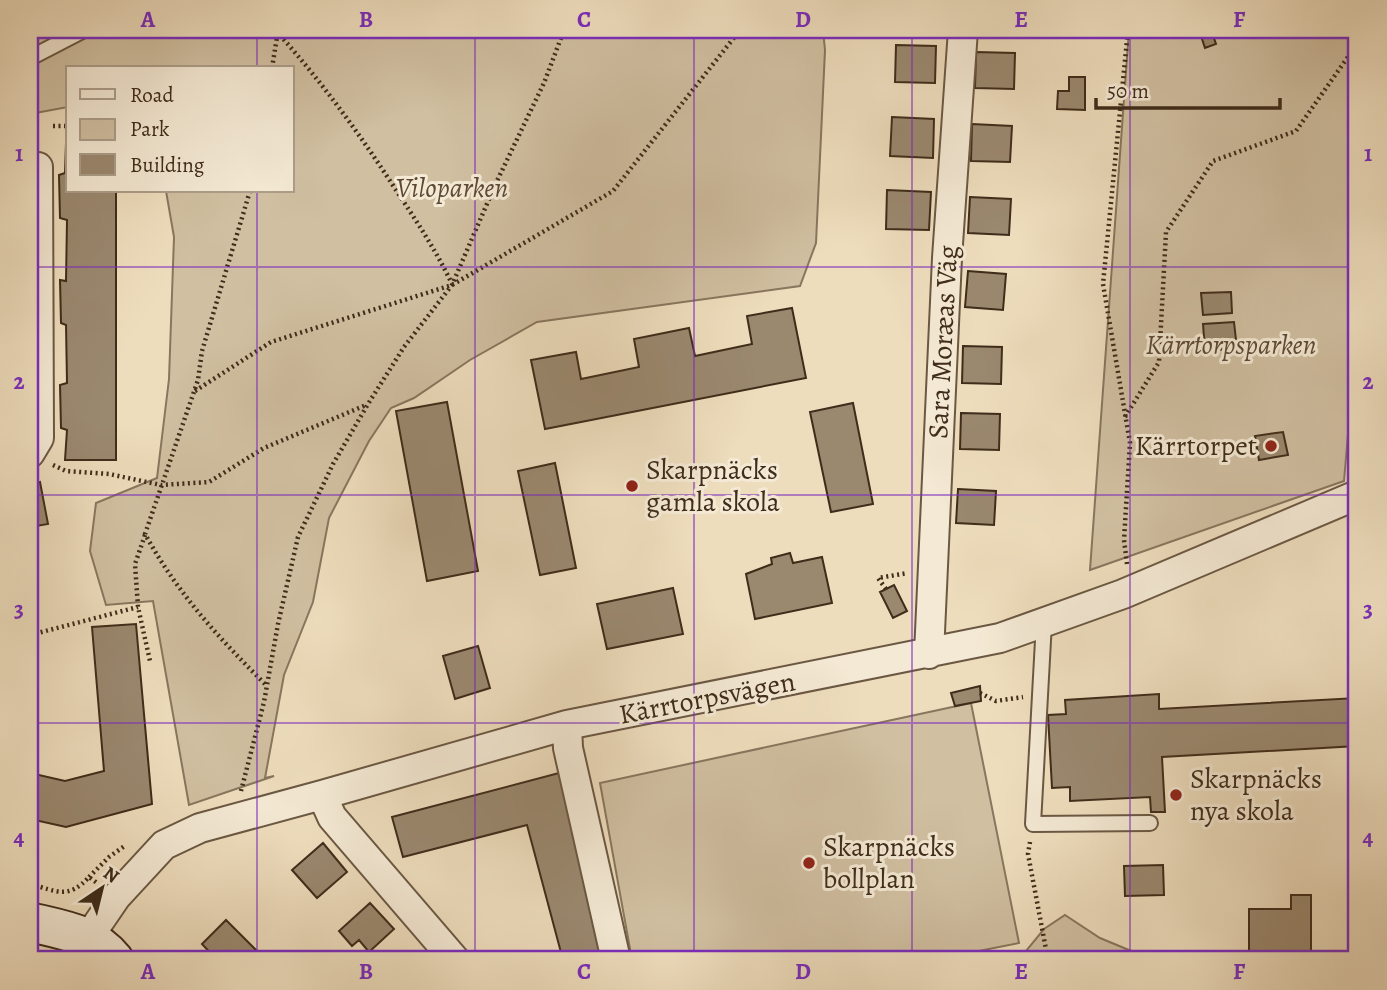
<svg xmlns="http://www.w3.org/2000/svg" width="1387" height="990" viewBox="0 0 1387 990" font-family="Alegreya,serif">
  <rect width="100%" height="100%" fill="#eeddbd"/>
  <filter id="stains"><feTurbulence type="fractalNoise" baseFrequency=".00286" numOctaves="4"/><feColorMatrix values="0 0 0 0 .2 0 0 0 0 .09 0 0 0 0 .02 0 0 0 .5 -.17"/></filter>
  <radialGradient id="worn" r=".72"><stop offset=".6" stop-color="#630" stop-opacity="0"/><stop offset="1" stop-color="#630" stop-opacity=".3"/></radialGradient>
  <path fill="#d0bfa1" stroke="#88765e" stroke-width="2" d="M30 30H823L825 50 816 243 800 286 537 322 470 360 414 398 391 408 369 441 329 518 313 602 284 675 265 778 274 776 189 805 153 601 106 605 90 551 96 503 157 478 169 379 174 237 166 191H292V68H68V107L30 114Z
    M1129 30H1357V329L1344 481 1090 570Z
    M971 703 1019 943 933 960H632L600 783Z
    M1065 915 1100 938 1153 960H1009L1022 956 1044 929Z"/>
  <path fill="#9a886f" stroke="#3f2c1a" stroke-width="2" d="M1199 30H1211L1216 44 1205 48Z
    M896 45 936 46 935 83 895 82Z
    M976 52 1015 53 1014 89 975 88Z
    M1069 77H1085V110L1057 109 1058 91H1069Z
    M892 117 934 119 933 158 890 156Z
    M972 124 1012 126 1010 162 971 161Z
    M66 143H68V191H116V460H65L67 430 61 428 60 385 67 383 66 325 61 323 60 280 66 281 67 220 60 218 59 175 65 173Z
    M887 190 931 192 929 230 886 229Z
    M970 197 1011 199 1009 235 968 233Z
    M968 271 1006 274 1003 310 965 307Z
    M1231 292 1232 313 1203 315 1201 293Z
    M792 308 806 378 545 429 531 360 576 352 581 379 639 367 634 339 689 328 695 356 752 344 747 316Z
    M1234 322 1237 349 1205 350 1203 324Z
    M963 346 1002 347 1001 384 962 383Z
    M447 402 478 571 427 581 396 411Z
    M853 403 873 504 831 512 810 412Z
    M961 413 1000 414 999 450 960 449Z
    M1283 432 1288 455 1259 460 1255 436Z
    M555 463 576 568 540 575 518 471Z
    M40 482 48 524 30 527V484Z
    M958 489 996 491 994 525 956 523Z
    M790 553 793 563 822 557 832 603 755 619 746 574 772 564 771 558Z
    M894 585 907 611 893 618 880 592Z
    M673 588 683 634 607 649 597 604Z
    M136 624 152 804 66 827 30 819V773L65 781 104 771 92 627Z
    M478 646 490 688 455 699 443 656Z
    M980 686 981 701 955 706 951 693Z
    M1159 694V709L1357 698V746L1162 757 1165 812H1151L1150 797 1070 801V787L1052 788 1048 715 1066 714 1065 700Z
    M559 773 609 960H563L527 825 403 857 392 817Z
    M323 843 347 872 317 898 292 870Z
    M1163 865 1164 895 1125 896 1124 866Z
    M1291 895H1311V960H1249V909H1291Z
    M370 903 394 929 369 952 359 940 352 946 339 931Z
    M226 920 257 951 247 960H217L202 944Z"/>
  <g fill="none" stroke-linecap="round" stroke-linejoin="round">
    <defs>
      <path id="lane" d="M30 58 84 30
        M1351 498 1357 520
        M1044 622 1033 824 1150 823"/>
      <path id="street" d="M30 453 39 438 38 167
        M929 654 947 258 963 30
        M567 725 568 748 616 960
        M322 795 332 817 455 960
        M88 938 116 897 164 845 200 828 322 795 567 725 1000 638 1123 594 1357 495"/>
      <path id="secondary" d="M30 922C62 930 92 933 114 960"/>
    </defs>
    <use href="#lane" stroke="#6b5843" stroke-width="18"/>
    <use href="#street" stroke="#6b5843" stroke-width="32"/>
    <use href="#secondary" stroke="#3f2c1a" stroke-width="42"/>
    <path stroke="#3f2c1a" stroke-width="4.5" stroke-dasharray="2 3.5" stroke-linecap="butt" d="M259 30 278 33C321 81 359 133 394 187 415 219 436 250 452 284
      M279 33 398 36 413 30
      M272 68 278 31
      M53 126H68
      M250 191 202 351 198 380 145 534C178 594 218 637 266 685
      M195 391 271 342 452 285 613 191 740 30
      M1125 417 1159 362 1166 232 1213 161 1296 131 1357 44
      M53 465 66 471 109 474 161 485 209 482 264 448 366 405
      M145 535 135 564 138 607 150 661
      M1127 564 1124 540 1130 443 1103 284 1128 30
      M886 589 878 578 908 573
      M30 635 138 607
      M980 693 996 701 1023 697
      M241 791 264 702 278 624 298 537 333 464 368 404 404 347 452 285 496 183 544 83 564 30
      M1030 842 1028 854 1048 960
      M89 877 109 857 126 845
      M30 884C57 891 68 900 89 877L97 883"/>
    <use href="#lane" stroke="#f4e9d4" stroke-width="14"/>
    <use href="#street" stroke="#f4e9d4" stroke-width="28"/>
    <use href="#secondary" stroke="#f4e9d4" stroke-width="38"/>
  </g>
  <path fill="none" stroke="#7b2cbf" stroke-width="2" stroke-opacity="0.55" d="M257 30V68M475 30V960M694 30V960M912 30V960M1130 30V960M257 191V960M30 267H1357M30 495H1357M30 723H1357"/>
  <g fill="#8f2418" stroke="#f4e9d4" stroke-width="2.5">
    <circle cx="1271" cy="446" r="7"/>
    <circle cx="632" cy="486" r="7"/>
    <circle cx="1176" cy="795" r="7"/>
    <circle cx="809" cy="863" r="7"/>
  </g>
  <g text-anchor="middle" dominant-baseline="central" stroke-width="6" stroke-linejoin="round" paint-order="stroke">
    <g font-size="28" font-style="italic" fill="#5c4935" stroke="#f4e9d4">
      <text x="452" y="188">Viloparken</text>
      <text x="1231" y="345">Kärrtorpsparken</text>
    </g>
    <g font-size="28" fill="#3f2c1a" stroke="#f4e9d4">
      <text transform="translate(943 342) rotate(-87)">Sara Moræas Väg</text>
      <text transform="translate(707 698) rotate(-11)">Kärrtorpsvägen</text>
    </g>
    <g font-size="28" fill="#3f2c1a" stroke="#f4e9d4" text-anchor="start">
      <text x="1257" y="446" text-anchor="end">Kärrtorpet</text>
      <text x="646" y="470">Skarpnäcks<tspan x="646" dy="32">gamla skola</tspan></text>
      <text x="1190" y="779">Skarpnäcks<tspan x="1190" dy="32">nya skola</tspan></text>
      <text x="823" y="847">Skarpnäcks<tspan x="823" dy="32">bollplan</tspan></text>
    </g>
  </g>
  <rect width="1387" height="990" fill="none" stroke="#eeddbd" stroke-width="77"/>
  <rect x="66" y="66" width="228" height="126" fill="#f4e9d4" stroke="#ac9d8a" stroke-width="2"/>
  <rect x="80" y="89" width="35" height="10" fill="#f4e9d4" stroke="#ac9d8a" stroke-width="2"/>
  <text x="130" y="102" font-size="21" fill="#3f2c1a">Road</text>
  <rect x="80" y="119" width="35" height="21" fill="#d0bfa1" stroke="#ac9d8a" stroke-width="2"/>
  <text x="130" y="136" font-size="21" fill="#3f2c1a">Park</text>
  <rect x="80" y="154" width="35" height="21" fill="#9a886f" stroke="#ac9d8a" stroke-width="2"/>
  <text x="130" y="172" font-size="21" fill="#3f2c1a">Building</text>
  <g transform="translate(102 888) rotate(35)" stroke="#f4e9d4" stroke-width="5" paint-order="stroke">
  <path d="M0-5L12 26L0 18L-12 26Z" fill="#3f2c1a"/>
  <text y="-10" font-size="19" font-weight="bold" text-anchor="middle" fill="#3f2c1a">N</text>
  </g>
  <path d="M1096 98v10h184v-10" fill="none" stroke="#3f2c1a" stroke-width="3.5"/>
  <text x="1107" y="98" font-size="21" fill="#3f2c1a" stroke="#f4e9d4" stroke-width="5" paint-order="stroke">50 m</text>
  <rect x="38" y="38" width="1310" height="913" fill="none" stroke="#7b2cbf" stroke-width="2.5"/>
  <g font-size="23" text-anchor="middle" font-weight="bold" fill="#7b2cbf">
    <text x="148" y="27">A</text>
    <text x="366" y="27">B</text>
    <text x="584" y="27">C</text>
    <text x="803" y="27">D</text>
    <text x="1021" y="27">E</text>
    <text x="1239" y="27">F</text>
    <text x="19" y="161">1</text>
    <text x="1368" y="161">1</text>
    <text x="19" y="389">2</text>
    <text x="1368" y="389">2</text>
    <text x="19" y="617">3</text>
    <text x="1368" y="617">3</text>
    <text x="19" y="845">4</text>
    <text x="1368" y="845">4</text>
    <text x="148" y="979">A</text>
    <text x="366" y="979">B</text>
    <text x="584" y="979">C</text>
    <text x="803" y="979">D</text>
    <text x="1021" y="979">E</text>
    <text x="1239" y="979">F</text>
  </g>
  <rect width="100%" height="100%" filter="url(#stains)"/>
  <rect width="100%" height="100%" fill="url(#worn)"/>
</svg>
